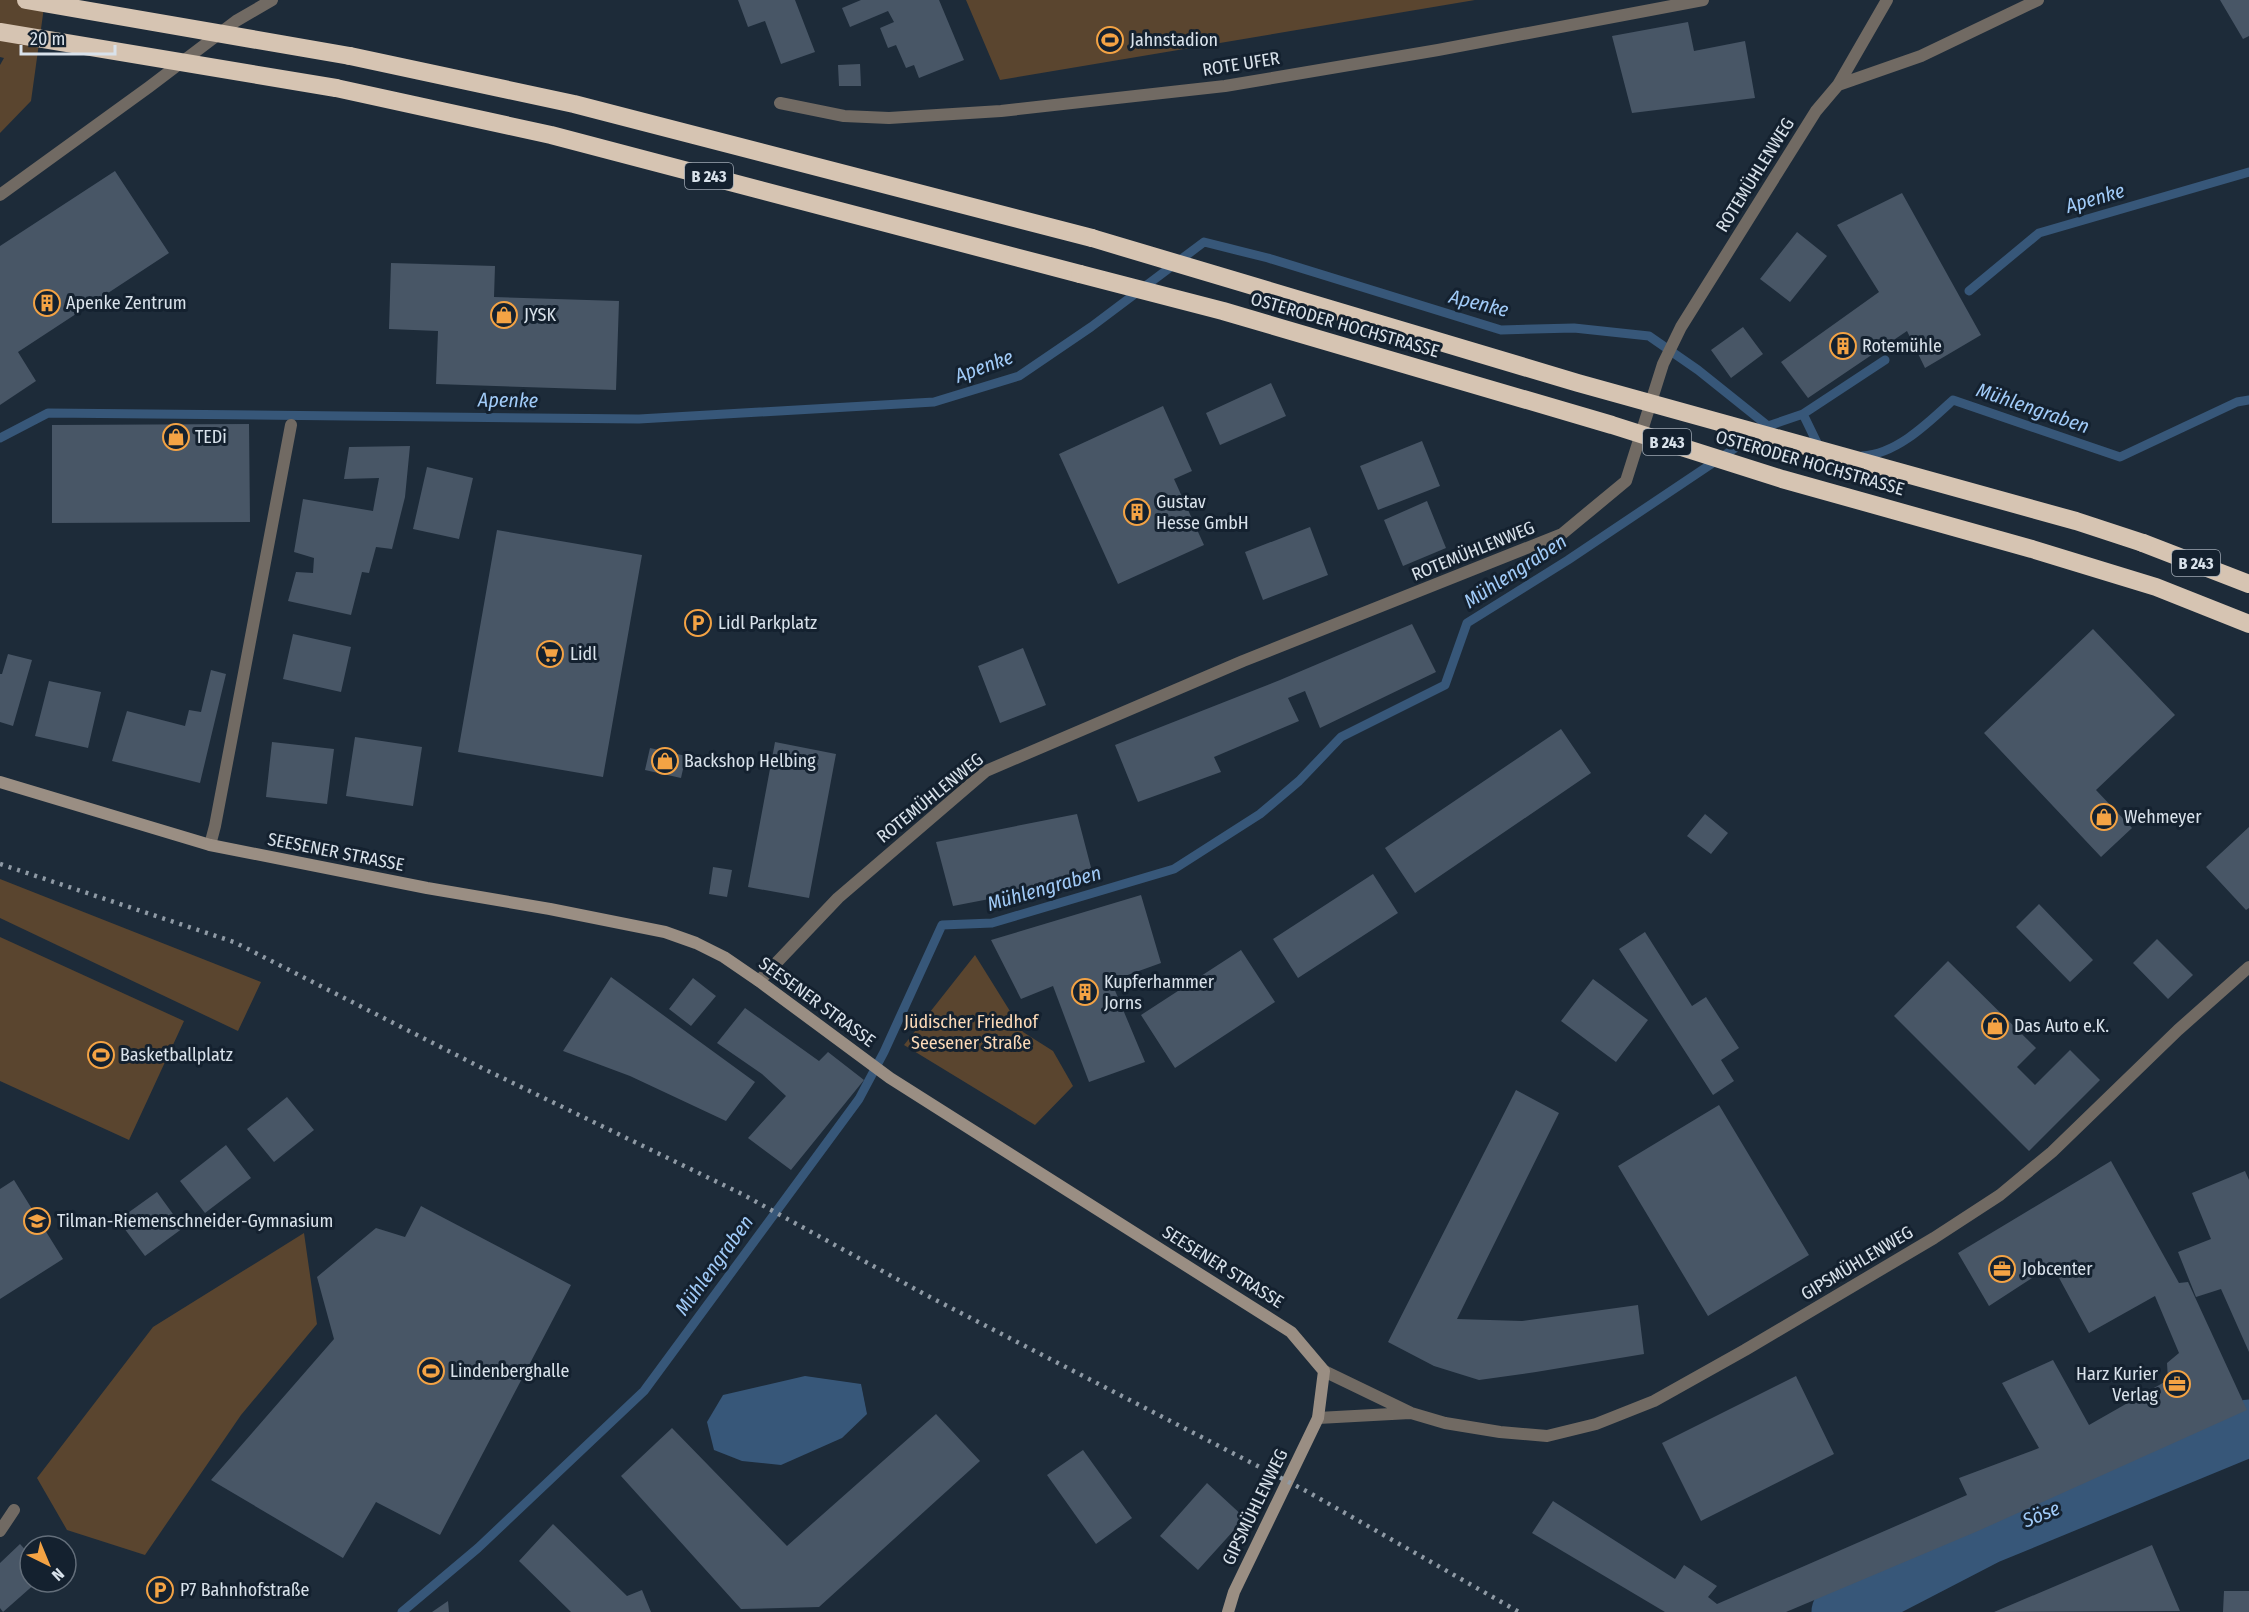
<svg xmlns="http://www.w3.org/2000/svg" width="2249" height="1612" viewBox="0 0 2249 1612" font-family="'Fira Sans Condensed',sans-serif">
  <rect width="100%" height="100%" fill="#1d2b39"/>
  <path fill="#5a452f" d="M0 0H45L31 101 0 133V65L4 58 0 57Z
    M966 0H1475L1000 80Z
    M0 879 261 982 238 1031 0 918Z
    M0 937 184 1021 129 1140 0 1081Z
    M975 955 1023 1032 1053 1051 1073 1086 1035 1125 904 1045Z
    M304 1233 317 1324 241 1415 145 1555 67 1530 37 1478 153 1327Z"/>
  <path fill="#375779" d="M805 1376 861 1384 867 1414 842 1438 781 1465 742 1461 714 1450 707 1422 723 1395Z"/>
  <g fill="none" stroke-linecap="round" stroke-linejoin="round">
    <path stroke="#375779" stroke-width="9" d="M1969 291 2039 233 2249 172
      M1803 414 1820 449
      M0 438 48 413 639 419 934 402 1019 376 1091 327 1204 242 1268 258 1501 330 1574 328 1649 336 1698 370 1768 426 1803 414 1885 360
      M1862 456C1897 454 1928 423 1953 400L2120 457 2237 402 2249 400
      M402 1612 478 1548 644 1391 859 1099 884 1052 942 925 992 923 1174 869 1260 814 1299 781 1341 737 1445 685 1467 623 1568 560 1756 434"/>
    <path stroke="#375779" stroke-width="57" d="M1840 1612 1987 1536 2249 1428"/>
  </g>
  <path fill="#485666" d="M738 0H795L815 52 781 64 765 21 748 27Z
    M861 0H939L964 60 919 78 914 65 906 68 896 45 888 48 880 28 894 22 888 11 850 27 842 8Z
    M2220 0H2249V36L2243 39Z
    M1688 22 1694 51 1745 41 1755 98 1632 113 1612 36Z
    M860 64 861 86H839L838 65Z
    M115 171 169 253 18 352 36 381 0 405V246Z
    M1902 193 1981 335 1925 368 1907 331 1808 398 1781 362 1879 292 1837 225Z
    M1797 232 1827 256 1790 302 1760 279Z
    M391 263 495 266 494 297 619 301 616 390 436 384 438 331 389 329Z
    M1743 327 1763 354 1731 378 1711 350Z
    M1271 383 1286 416 1220 445 1206 413Z
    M1163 406 1192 471 1174 479 1204 545 1118 584 1059 454Z
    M249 424 250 522 52 523V425Z
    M1422 441 1440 486 1378 510 1360 466Z
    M410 446 405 497 392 549 376 547 369 573 362 572 351 615 288 601 296 572 313 573 314 558 294 552 303 499 373 511 379 478 344 479 349 447Z
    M427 467 473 478 459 539 413 529Z
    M1427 501 1446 548 1403 566 1384 520Z
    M1310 527 1328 575 1263 600 1245 552Z
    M497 530 642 555 603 777 458 752Z
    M1412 624 1436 672 1320 728 1305 691 1288 698 1299 721 1214 757 1221 772 1138 802 1115 745 1280 680Z
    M2093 629 2175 715 2096 790 2132 828 2101 857 1984 733Z
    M293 634 351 647 341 692 283 679Z
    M1023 648 1046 705 1000 723 978 666Z
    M8 654 32 660 13 726 0 722V674H2Z
    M211 670 226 674 200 783 112 761 127 711 185 726 189 710 201 712Z
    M49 681 101 692 88 748 35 736Z
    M1561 729 1591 773 1415 893 1385 848Z
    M355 737 422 747 413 806 346 796Z
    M272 742 334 749 327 804 266 797Z
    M775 742 836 754 809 898 748 887Z
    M650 748 686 756 681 778 645 770Z
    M1077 814 1094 879 953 906 936 842Z
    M1705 814 1728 833 1711 854 1687 836Z
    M2249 827V908L2246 910 2206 867Z
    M713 867 732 870 727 897 709 894Z
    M1373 874 1398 913 1298 978 1273 939Z
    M1141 895 1161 963 1111 981 1145 1062 1089 1082 1053 986 1021 999 991 940Z
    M2039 904 2093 960 2070 982 2016 927Z
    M1645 932 1692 1006 1706 997 1739 1048 1721 1060 1734 1081 1713 1095 1619 949Z
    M2157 939 2193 975 2168 999 2133 963Z
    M1241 950 1275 1002 1175 1068 1141 1015Z
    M1948 961 2036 1048 2017 1067 2035 1085 2070 1050 2100 1080 2029 1151 1894 1016Z
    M611 977 755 1082 726 1121 630 1076 563 1051Z
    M693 978 716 996 691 1026 669 1009Z
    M1593 979 1648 1020 1616 1062 1561 1021Z
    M745 1008 819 1061 828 1052 864 1080 791 1170 748 1138 786 1096 762 1074 717 1043Z
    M1516 1090 1559 1113 1457 1319 1522 1321 1638 1305 1644 1354 1536 1372 1479 1380 1434 1366 1388 1342Z
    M287 1097 314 1130 274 1162 247 1129Z
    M1719 1105 1809 1255 1708 1316 1618 1166Z
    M226 1145 251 1178 205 1213 180 1181Z
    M2111 1161 2179 1283 2188 1282 2247 1410 1978 1531 1786 1612H1665L1532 1533 1553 1501 1675 1579 1684 1565 1717 1586 1708 1597 1717 1604 1967 1495 1959 1478 2039 1448 2002 1383 2053 1360 2089 1425 2168 1380 2167 1363 2179 1353 2155 1296 2089 1333 2052 1265 1989 1306 1958 1253Z
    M2245 1171 2249 1180V1352L2221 1289 2196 1297 2178 1252 2211 1239 2192 1193Z
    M14 1180 63 1259 0 1299V1189Z
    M157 1192 183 1228 145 1256 118 1220Z
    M421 1206 571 1285 440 1535 376 1502 343 1558 211 1480 334 1339 317 1277 376 1228 405 1237Z
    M1796 1376 1834 1454 1701 1521 1662 1443Z
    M936 1414 980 1461 819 1607 741 1609 621 1476 672 1428 787 1546Z
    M1083 1450 1132 1518 1096 1544 1047 1475Z
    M1207 1483 1245 1518 1198 1570 1160 1536Z
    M553 1524 627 1596 642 1590 651 1612H571L519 1561Z
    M20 1544 30 1555V1582H37L3 1612 0 1608V1563Z
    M2152 1545 2180 1611 1994 1612Z
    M2224 1591H2249V1612H2223Z
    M448 1601 449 1612H432Z"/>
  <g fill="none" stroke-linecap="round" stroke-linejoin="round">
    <path stroke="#716a63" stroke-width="12" d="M1838 85 1887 0
      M780 103 844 116 889 118 1001 111 1225 86 1438 50 1703 0
      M0 195 149 87 236 21 272 0
      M210 845 215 826 291 425
      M759 981 838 898 986 771 1243 661 1562 534 1626 481 1663 364 1681 327 1816 111 1838 85 1921 56 2038 0
      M1324 1371 1411 1413 1445 1423 1500 1432 1547 1436 1596 1424 1654 1401 1745 1350 1934 1238 2000 1195 2052 1152 2178 1030 2249 967
      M1318 1418 1410 1413
      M0 1531 14 1510"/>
    <path stroke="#9a8e83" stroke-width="12" d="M0 782 210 845 427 888 550 909 665 932 696 943 724 957 759 981 890 1078 1291 1332 1324 1371 1318 1418 1234 1592 1228 1612"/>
    <path stroke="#d6c4b2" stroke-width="18" d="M350 56 574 104 1092 238
      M336 88 551 135 1080 274
      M2143 543 2249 584"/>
    <path stroke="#8f9aa5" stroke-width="4.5" stroke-dasharray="3 6" stroke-linecap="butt" d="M0 864 234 942 482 1068 742 1194 926 1295 1308 1492 1519 1612"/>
    <path stroke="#d6c4b2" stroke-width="18" d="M26 0 350 56
      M0 32 336 88
      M1092 238 1578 383 2076 521 2143 543
      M1080 274 1223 311 1612 425 1782 479 2032 549 2156 587 2249 624"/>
  </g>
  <defs>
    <symbol id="stadium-ring" viewBox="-11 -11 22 22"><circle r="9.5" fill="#14212f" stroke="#f4a344" stroke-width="1.5"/><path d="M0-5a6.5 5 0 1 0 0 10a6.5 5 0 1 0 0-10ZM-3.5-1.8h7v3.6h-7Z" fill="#f4a344"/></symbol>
    <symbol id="building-ring" viewBox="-11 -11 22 22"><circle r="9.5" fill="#14212f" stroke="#f4a344" stroke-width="1.5"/><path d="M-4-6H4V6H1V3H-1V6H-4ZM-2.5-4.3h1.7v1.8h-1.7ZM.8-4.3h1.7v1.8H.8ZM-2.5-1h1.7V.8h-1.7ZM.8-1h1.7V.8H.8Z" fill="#f4a344"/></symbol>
    <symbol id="shop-ring" viewBox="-11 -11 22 22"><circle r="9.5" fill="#14212f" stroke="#f4a344" stroke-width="1.5"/><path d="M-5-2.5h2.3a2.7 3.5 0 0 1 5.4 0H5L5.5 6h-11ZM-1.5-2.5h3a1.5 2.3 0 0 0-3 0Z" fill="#f4a344"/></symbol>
    <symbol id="parking-ring" viewBox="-11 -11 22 22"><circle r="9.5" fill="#14212f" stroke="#f4a344" stroke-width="1.5"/><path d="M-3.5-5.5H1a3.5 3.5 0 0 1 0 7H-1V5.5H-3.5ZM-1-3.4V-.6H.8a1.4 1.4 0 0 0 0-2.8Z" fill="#f4a344"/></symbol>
    <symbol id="supermarket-ring" viewBox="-11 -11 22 22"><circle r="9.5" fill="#14212f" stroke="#f4a344" stroke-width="1.5"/><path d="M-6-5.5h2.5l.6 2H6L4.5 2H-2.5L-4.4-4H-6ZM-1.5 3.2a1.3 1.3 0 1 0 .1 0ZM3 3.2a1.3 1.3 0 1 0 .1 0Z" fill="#f4a344"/></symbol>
    <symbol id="school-ring" viewBox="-11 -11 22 22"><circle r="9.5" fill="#14212f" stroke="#f4a344" stroke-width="1.5"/><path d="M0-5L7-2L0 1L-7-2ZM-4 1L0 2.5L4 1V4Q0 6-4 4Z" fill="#f4a344"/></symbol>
    <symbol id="office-ring" viewBox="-11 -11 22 22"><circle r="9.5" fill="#14212f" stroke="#f4a344" stroke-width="1.5"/><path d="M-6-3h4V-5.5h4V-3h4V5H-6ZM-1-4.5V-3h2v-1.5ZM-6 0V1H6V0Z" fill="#f4a344"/></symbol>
  </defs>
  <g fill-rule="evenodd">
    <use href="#stadium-ring" x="1095" y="25" width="30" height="30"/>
    <use href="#building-ring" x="32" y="288" width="30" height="30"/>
    <use href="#shop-ring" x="489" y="300" width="30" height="30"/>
    <use href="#building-ring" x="1828" y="331" width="30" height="30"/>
    <use href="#shop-ring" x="161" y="422" width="30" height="30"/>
    <use href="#building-ring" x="1122" y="497" width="30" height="30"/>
    <use href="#parking-ring" x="683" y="608" width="30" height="30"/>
    <use href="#supermarket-ring" x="535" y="639" width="30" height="30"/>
    <use href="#shop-ring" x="650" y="746" width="30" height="30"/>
    <use href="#shop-ring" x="2089" y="802" width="30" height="30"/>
    <use href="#building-ring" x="1070" y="977" width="30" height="30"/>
    <use href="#shop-ring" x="1980" y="1011" width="30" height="30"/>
    <use href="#stadium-ring" x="86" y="1040" width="30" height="30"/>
    <use href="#school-ring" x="22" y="1206" width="30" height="30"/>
    <use href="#office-ring" x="1987" y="1254" width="30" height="30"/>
    <use href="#stadium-ring" x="416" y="1356" width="30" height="30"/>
    <use href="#office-ring" x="2162" y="1369" width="30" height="30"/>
    <use href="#parking-ring" x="145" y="1575" width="30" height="30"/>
  </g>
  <g text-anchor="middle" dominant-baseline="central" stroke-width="6" stroke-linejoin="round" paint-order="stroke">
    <g fill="#14212f" stroke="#9ea8b3" stroke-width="1.5">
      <rect x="685" y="163" width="48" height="26" rx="4.5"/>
      <rect x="1643" y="429" width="48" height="26" rx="4.5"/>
      <rect x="2172" y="550" width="48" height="26" rx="4.5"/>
    </g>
    <g font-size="16" font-weight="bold" fill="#d9e2eb">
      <text x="709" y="176">B 243</text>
      <text x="1667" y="442">B 243</text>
      <text x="2196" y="563">B 243</text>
    </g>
    <g font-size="18" fill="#d9e2eb" stroke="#14212f" text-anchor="start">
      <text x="1130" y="40">Jahnstadion</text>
      <text x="66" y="303">Apenke Zentrum</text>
      <text x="524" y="315">JYSK</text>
      <text x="1862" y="346">Rotemühle</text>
      <text x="195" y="437">TEDi</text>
      <text x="1156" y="502">Gustav<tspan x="1156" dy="21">Hesse GmbH</tspan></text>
      <text x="718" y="623">Lidl Parkplatz</text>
      <text x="570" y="654">Lidl</text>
      <text x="684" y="761">Backshop Helbing</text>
      <text x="2124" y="817">Wehmeyer</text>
      <text x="1104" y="982">Kupferhammer<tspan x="1104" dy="21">Jorns</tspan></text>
      <text x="2014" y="1026">Das Auto e.K.</text>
      <text x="120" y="1055">Basketballplatz</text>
      <text x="57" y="1221">Tilman-Riemenschneider-Gymnasium</text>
      <text x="2022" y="1269">Jobcenter</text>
      <text x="450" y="1371">Lindenberghalle</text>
      <text x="2158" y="1374" text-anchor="end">Harz Kurier<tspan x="2158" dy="21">Verlag</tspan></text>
      <text x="180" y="1590">P7 Bahnhofstraße</text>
    </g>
    <g font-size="18" fill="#d9e2eb" stroke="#14212f">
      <text transform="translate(1241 64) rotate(-9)">ROTE UFER</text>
      <text transform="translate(1755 175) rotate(-58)">ROTEMÜHLENWEG</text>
      <text transform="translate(1345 325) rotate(16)">OSTERODER HOCHSTRASSE</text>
      <text transform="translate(1810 463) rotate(16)">OSTERODER HOCHSTRASSE</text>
      <text transform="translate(1473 551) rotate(-22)">ROTEMÜHLENWEG</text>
      <text transform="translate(930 798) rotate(-39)">ROTEMÜHLENWEG</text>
      <text transform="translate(336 852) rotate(11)">SEESENER STRASSE</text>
      <text transform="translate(817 1002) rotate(36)">SEESENER STRASSE</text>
      <text transform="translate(1857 1263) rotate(-31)">GIPSMÜHLENWEG</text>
      <text transform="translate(1223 1267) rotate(32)">SEESENER STRASSE</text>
      <text transform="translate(1255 1507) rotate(-64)">GIPSMÜHLENWEG</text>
    </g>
    <g font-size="18" fill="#fcdab8" stroke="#14212f">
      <text x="971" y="1022">Jüdischer Friedhof<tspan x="971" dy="21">Seesener Straße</tspan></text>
    </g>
    <g font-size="20" font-style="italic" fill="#a1cbf8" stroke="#14212f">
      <text transform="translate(2095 198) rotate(-16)">Apenke</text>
      <text transform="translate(1479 303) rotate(14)">Apenke</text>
      <text transform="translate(984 366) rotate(-20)">Apenke</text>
      <text transform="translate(508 400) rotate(1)">Apenke</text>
      <text transform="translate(2033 408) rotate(19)">Mühlengraben</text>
      <text transform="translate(1515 571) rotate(-33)">Mühlengraben</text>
      <text transform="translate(1044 888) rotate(-16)">Mühlengraben</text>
      <text transform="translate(714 1265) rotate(-54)">Mühlengraben</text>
      <text transform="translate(2041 1514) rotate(-22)">Söse</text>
    </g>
  </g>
  <g transform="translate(48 1564) rotate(137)"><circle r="28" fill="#14212f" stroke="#636e7a" stroke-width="1.5"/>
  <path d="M0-4.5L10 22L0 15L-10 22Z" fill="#f4a344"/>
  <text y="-9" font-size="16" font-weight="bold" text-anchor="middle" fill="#d9e2eb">N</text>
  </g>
  <path d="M21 45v9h94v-9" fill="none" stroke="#d9e2eb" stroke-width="3"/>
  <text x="30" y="45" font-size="18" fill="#d9e2eb" stroke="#14212f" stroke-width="4.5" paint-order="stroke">20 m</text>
</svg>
